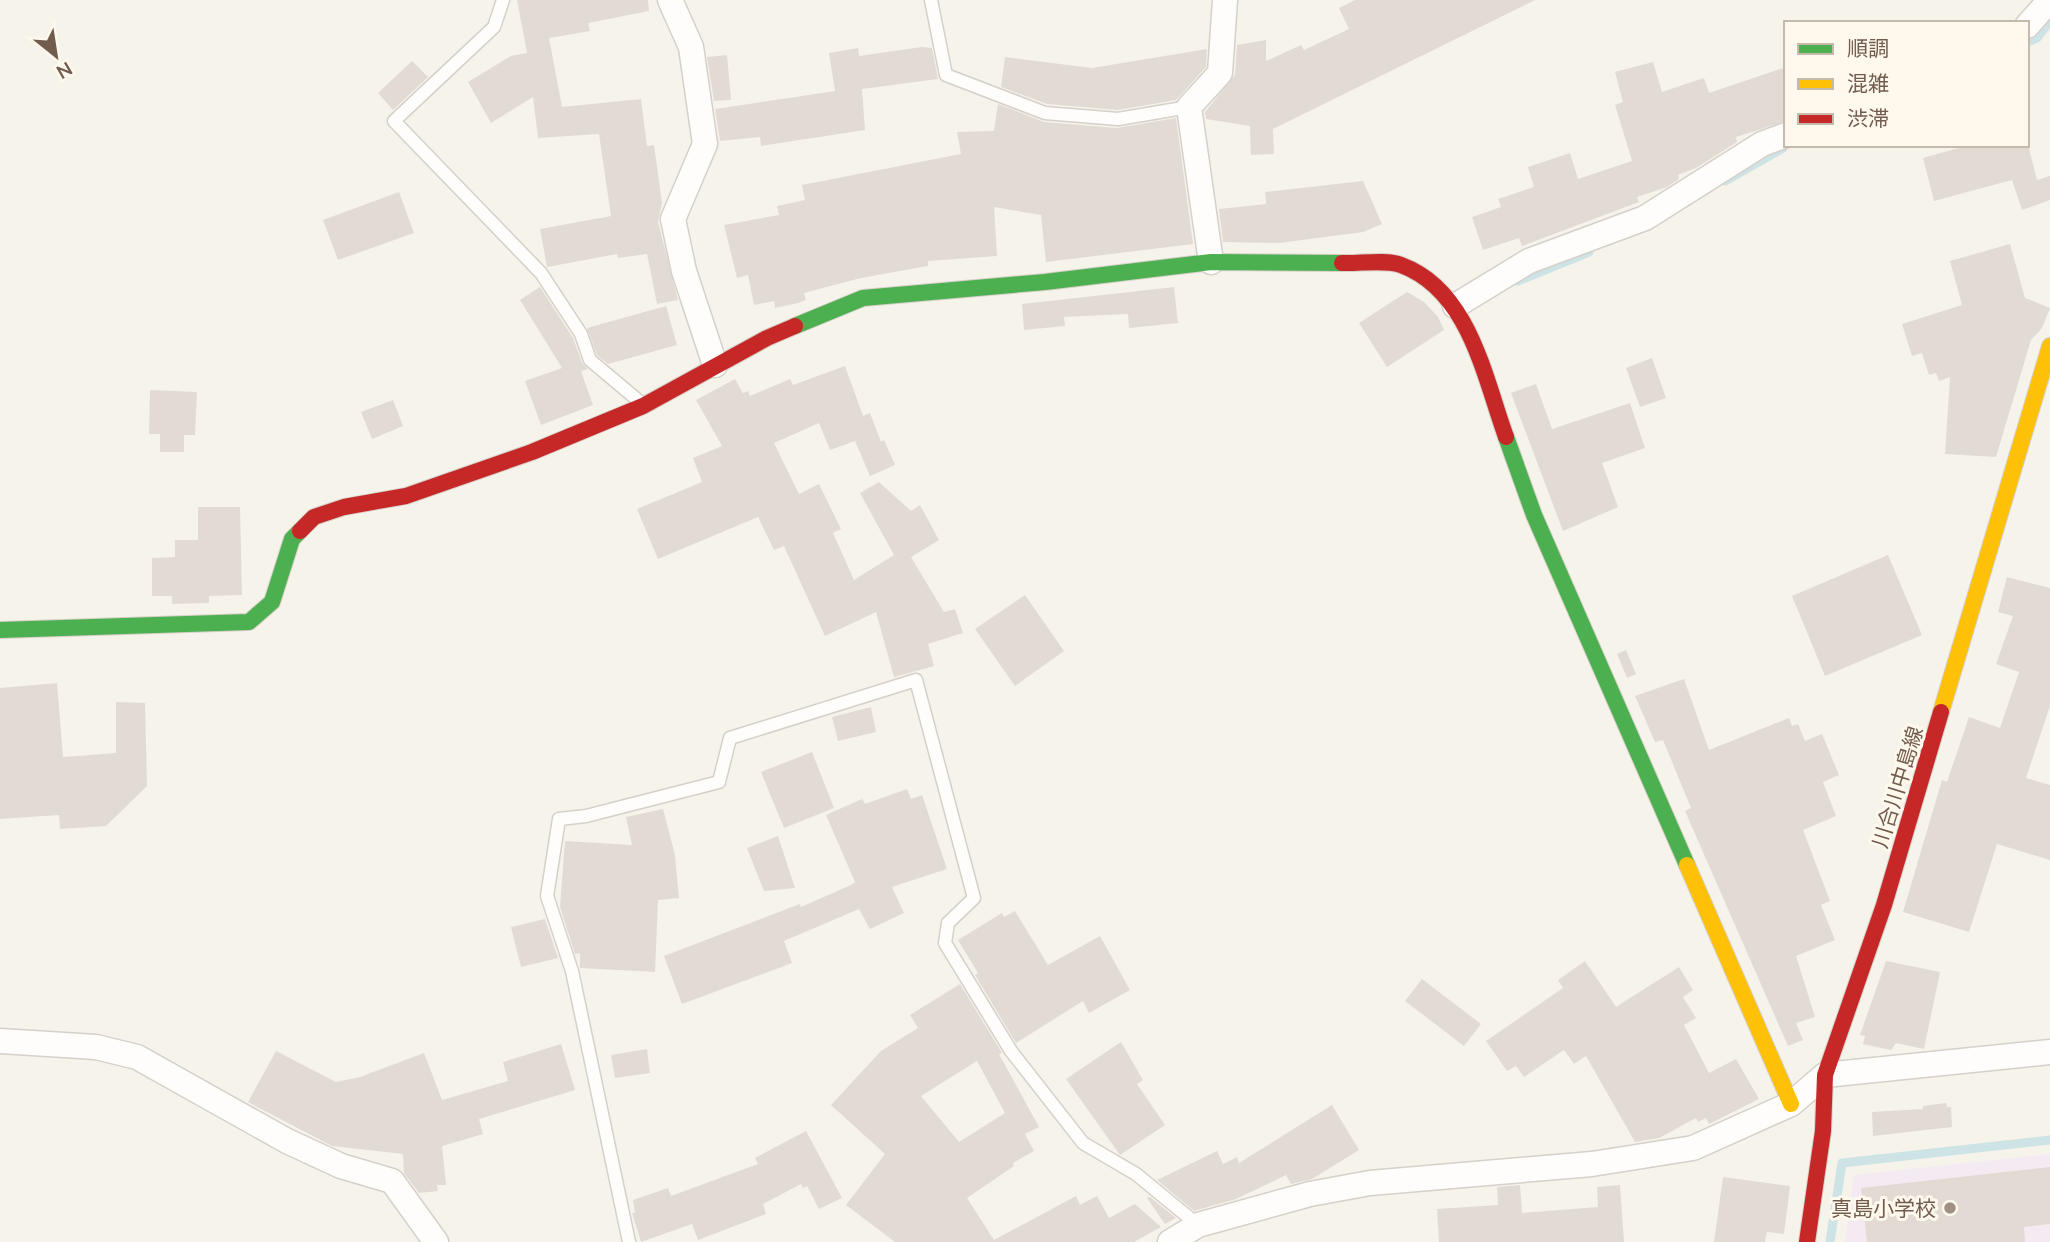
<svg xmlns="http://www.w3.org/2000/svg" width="2050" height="1242" viewBox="0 0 2050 1242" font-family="Mulish,'Noto Sans JP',sans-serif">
  <rect width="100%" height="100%" fill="#f6f3eb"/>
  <path fill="#f3eaf2" d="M2050 1154V1242H1845L1854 1175Z"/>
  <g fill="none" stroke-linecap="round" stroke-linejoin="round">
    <path stroke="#cde3e5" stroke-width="9" d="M2027 42 2037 38 2050 21
      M1725 181 1783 148
      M1518 281 1589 252
      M1830 1242 1842 1163 2050 1140"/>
  </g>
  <path fill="#e2dbd3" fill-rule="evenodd" d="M517 0H648L649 11 588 23 590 31 549 38 562 107 641 99 647 146 654 145 662 203 658 222 678 300 657 304 647 254 618 258 617 254 547 267 540 229 611 216 599 134 538 138 533 97 491 123 468 82 511 56 527 53Z
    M1355 0H1535L1273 129 1274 154 1251 155 1250 126 1206 119 1205 112 1235 75 1237 45 1266 40V61L1301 45 1304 50 1349 29 1339 8Z
    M922 47 932 48 938 79 862 89 865 130 761 146 760 137 720 141 715 109 835 91 829 53 858 48 859 56Z
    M1207 49 1206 67 1176 100 1118 110 1047 104 1001 87 1005 57 1092 68Z
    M727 55 731 100 714 101 707 57Z
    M412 61 428 77 393 110 378 93Z
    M1653 62 1662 92 1704 78 1709 93 1786 67V121L1736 137 1737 142 1696 168 1678 175 1679 179 1667 187 1637 197 1639 202 1522 246 1519 238 1483 250 1472 217 1501 207 1498 199 1534 187 1528 167 1570 153 1578 179 1632 161 1615 105 1623 102 1615 72Z
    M998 104 1044 122 1117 128 1176 118 1193 244 1046 262 1041 215 994 207 997 256 928 261V266L861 278 804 293 806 300 798 303 775 308 774 301 754 305 748 275 737 278 724 225 779 215 777 206 805 200 802 185 961 154 957 132 994 131Z
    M1969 145H2028L2037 180 2050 176V200L2022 210 2012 180 1934 201 1923 158Z
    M1363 181 1382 224 1363 232 1279 243 1223 242 1219 209 1266 204 1265 192Z
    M399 192 414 233 338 260 323 220Z
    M2010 244 2025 298 2050 308 2042 328 2031 340 1996 457 1945 454 1950 377 1939 381 1936 373 1929 375 1922 353 1912 356 1902 324 1962 305 1950 261Z
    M540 287 573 338 582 363 588 369 581 371 593 405 541 425 525 381 562 368 520 300Z
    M1174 287 1178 323 1129 328 1128 314 1064 317 1065 326 1024 330 1022 304Z
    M1407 292 1424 302 1438 317 1444 330 1387 367 1359 323Z
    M666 306 677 345 608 364 597 355 587 328Z
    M1652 358 1666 398 1640 407 1626 368Z
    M845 366 863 416 870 413 881 442 884 440 895 465 870 476 855 441 830 450 819 423 774 443 799 494 819 484 841 529 833 533 854 580 894 555 860 493 879 482 911 511 920 505 939 540 911 557 944 612 955 609 963 633 928 644 934 666 894 677 876 612 825 636 784 546 774 550 758 517 658 559 637 509 702 482 693 458 722 446 696 400 735 379 743 393 748 391 750 396 790 379 793 385Z
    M1536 384 1552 429 1630 403 1645 448 1602 463 1618 507 1563 531 1511 393Z
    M150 390 197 392 195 435H184V452H160V434H149Z
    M393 400 403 426 372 439 361 412Z
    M198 507H240L242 595 209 596V603L172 604V596H152V558L175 557V540H198Z
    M1888 555 1922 635 1825 676 1792 596Z
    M2007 577 2050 588V706L2026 778 2050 785V860L1997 844 1969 932 1903 912 1942 780 1947 782 1969 717 2000 728 2019 672 1996 664 2013 616 1998 612Z
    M1025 595 1064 651 1015 686 975 629Z
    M1626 650 1636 674 1627 678 1617 654Z
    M1684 679 1709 750 1789 718 1792 726 1798 724 1805 741 1822 734 1839 775 1823 782 1836 816 1803 830 1830 901 1821 905 1835 940 1796 956 1815 1017 1796 1023 1803 1040 1788 1046 1685 811 1691 808 1663 740 1655 742 1635 696Z
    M57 683 63 757 116 753V702L145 703 147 786 106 826 60 829 59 815 0 819V688Z
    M871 707 876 732 838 741 832 717Z
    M812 752 834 808 784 828 761 772Z
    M907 789 911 799 922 795 947 869 892 887 904 913 870 929 859 909 784 941 792 963 682 1004 664 956 800 904 801 907 851 885 855 882 826 815 862 799 865 804Z
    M663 809 675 855 679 898 658 900 655 972 580 968V953L575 954 560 907 565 841 632 845 626 817Z
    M778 836 795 888 764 891 747 848Z
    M1015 911 1048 965 1100 936 1130 990 1089 1013 1083 1001 1016 1043 975 975 978 973 958 940 1002 913 1004 917Z
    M545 919 558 958 521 967 511 927Z
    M1585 961 1616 1007 1679 967 1693 990 1683 997 1696 1018 1684 1025 1709 1073 1736 1059 1759 1099 1709 1124 1706 1118 1698 1122 1696 1118 1659 1138 1635 1142 1586 1056 1574 1064 1564 1050 1524 1077 1516 1066 1507 1071 1486 1041 1563 988 1558 980Z
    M1886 961 1940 972 1924 1049 1896 1043 1891 1050 1863 1044 1865 1036 1860 1035Z
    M1422 979 1481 1024 1464 1046 1405 1001Z
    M960 984 1002 1053 999 1054 1039 1127 1025 1134 1034 1151 1013 1163 1014 1166 967 1198 994 1240 1076 1196 1080 1205 1097 1196 1109 1218 1135 1204 1161 1227 1134 1242H895L846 1205 885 1154 831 1105 881 1051 918 1028 910 1015ZM977 1061 1005 1113 959 1142 921 1096Z
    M1121 1042 1143 1080 1137 1084 1165 1125 1120 1155 1066 1079Z
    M561 1044 575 1090 479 1119 483 1134 442 1146 446 1185H437L438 1191 419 1193 404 1173 403 1154 332 1146 248 1102 276 1051 336 1082 360 1077 424 1053 442 1100 508 1081 503 1062Z
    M647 1049 650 1073 615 1078 611 1055Z
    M1946 1103 1947 1107H1951L1952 1127 1873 1136 1872 1112 1923 1109V1106Z
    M1332 1105 1359 1150 1312 1179 1291 1184 1286 1175 1236 1199 1194 1211 1157 1180 1217 1151 1223 1164 1237 1157 1239 1163Z
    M806 1131 842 1198 819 1209 807 1186 803 1188 801 1184 763 1204 766 1214 698 1240 692 1224 641 1242 632 1213H635L633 1200 668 1188 671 1196 758 1164 755 1158Z
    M2050 1167V1224L2024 1227 2025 1242H1867L1861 1188Z
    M1723 1177 1790 1186 1784 1234 1767 1232 1765 1242H1714Z
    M1520 1185 1522 1213 1598 1207 1597 1187 1620 1185 1624 1242H1439L1437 1209 1498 1205 1497 1187Z
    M1150 1197 1176 1218 1165 1224 1147 1198Z"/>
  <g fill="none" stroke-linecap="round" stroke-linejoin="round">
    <defs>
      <path id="lane" d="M503 0 494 27 394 121 541 273 581 334 590 360 640 402
        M931 0 946 75 1045 113 1118 119 1189 107
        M629 1242 572 971 547 896 559 819 586 816 719 782 730 738 916 680 974 898 948 923 945 943 1011 1051 1083 1143 1136 1174 1198 1225"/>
      <path id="street" d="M670 0 691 47 705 144 673 219 684 271 715 365
        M2027 26 2050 0
        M1211 262 1189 107 1220 73 1225 0
        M1455 306 1529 261 1645 218 1762 144 1786 135
        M0 1041 96 1047 137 1057 287 1141 341 1166 392 1181 436 1242
        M1170 1242 1198 1225 1310 1194 1370 1183 1592 1164 1693 1148 1791 1104 1825 1075 2050 1052"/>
      <path id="fast" d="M795 326 863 298 1045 282 1211 262 1342 263
        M1506 437 1534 515 1687 865
        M0 630 249 622 272 602 292 539 300 531"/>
      <path id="slow" d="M1941 712 2050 346
        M1687 865 1791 1104"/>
      <path id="jam" d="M1342 263C1359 264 1385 259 1401 265 1469 290 1484 376 1506 437
        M300 531 314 517 344 507 406 496 532 452 643 406 767 338 795 326
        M1807 1242 1823 1131 1825 1075 1884 905 1941 712"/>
    </defs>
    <use href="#lane" stroke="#d5d0c9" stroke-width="15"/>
    <use href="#street" stroke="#d5d0c9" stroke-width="27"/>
    <use href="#fast" stroke="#d6d0c9" stroke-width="18"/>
    <use href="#slow" stroke="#d6d0c9" stroke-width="18"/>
    <use href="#jam" stroke="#d6d0c9" stroke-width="18"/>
    <use href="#lane" stroke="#fefdfc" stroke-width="12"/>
    <use href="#street" stroke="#fefdfc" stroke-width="24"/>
    <use href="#fast" stroke="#4caf50" stroke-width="16"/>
    <use href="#slow" stroke="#ffc107" stroke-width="16"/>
    <use href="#jam" stroke="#c62828" stroke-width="16"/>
  </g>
  <circle fill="#a09184" stroke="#fef8ed" stroke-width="2.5" cx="1950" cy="1208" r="7"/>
  <g text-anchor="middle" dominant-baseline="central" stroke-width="6" stroke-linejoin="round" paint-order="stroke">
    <g font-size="21" fill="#725c4d" stroke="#fef8ed">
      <text transform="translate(1897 787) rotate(-73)">川合川中島線</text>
    </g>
    <g font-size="21" fill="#725c4d" stroke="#fef8ed" text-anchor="end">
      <text x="1936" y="1208">真島小学校</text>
    </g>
  </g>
  <rect x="1784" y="21" width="245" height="126" fill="#fef8ed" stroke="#c6baad" stroke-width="2"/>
  <rect x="1798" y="44" width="35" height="10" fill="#4caf50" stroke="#c6baad" stroke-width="2"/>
  <text x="1847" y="56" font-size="21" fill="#725c4d">順調</text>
  <rect x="1798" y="79" width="35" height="10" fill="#ffc107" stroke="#c6baad" stroke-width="2"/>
  <text x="1847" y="91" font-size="21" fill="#725c4d">混雑</text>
  <rect x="1798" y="114" width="35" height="10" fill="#c62828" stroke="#c6baad" stroke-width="2"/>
  <text x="1847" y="126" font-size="21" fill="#725c4d">渋滞</text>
  <g transform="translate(56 56) rotate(150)" stroke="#fef8ed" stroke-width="5" paint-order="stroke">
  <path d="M0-5L12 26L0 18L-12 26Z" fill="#725c4d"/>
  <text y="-10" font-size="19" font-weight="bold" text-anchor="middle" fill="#725c4d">N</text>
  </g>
</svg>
